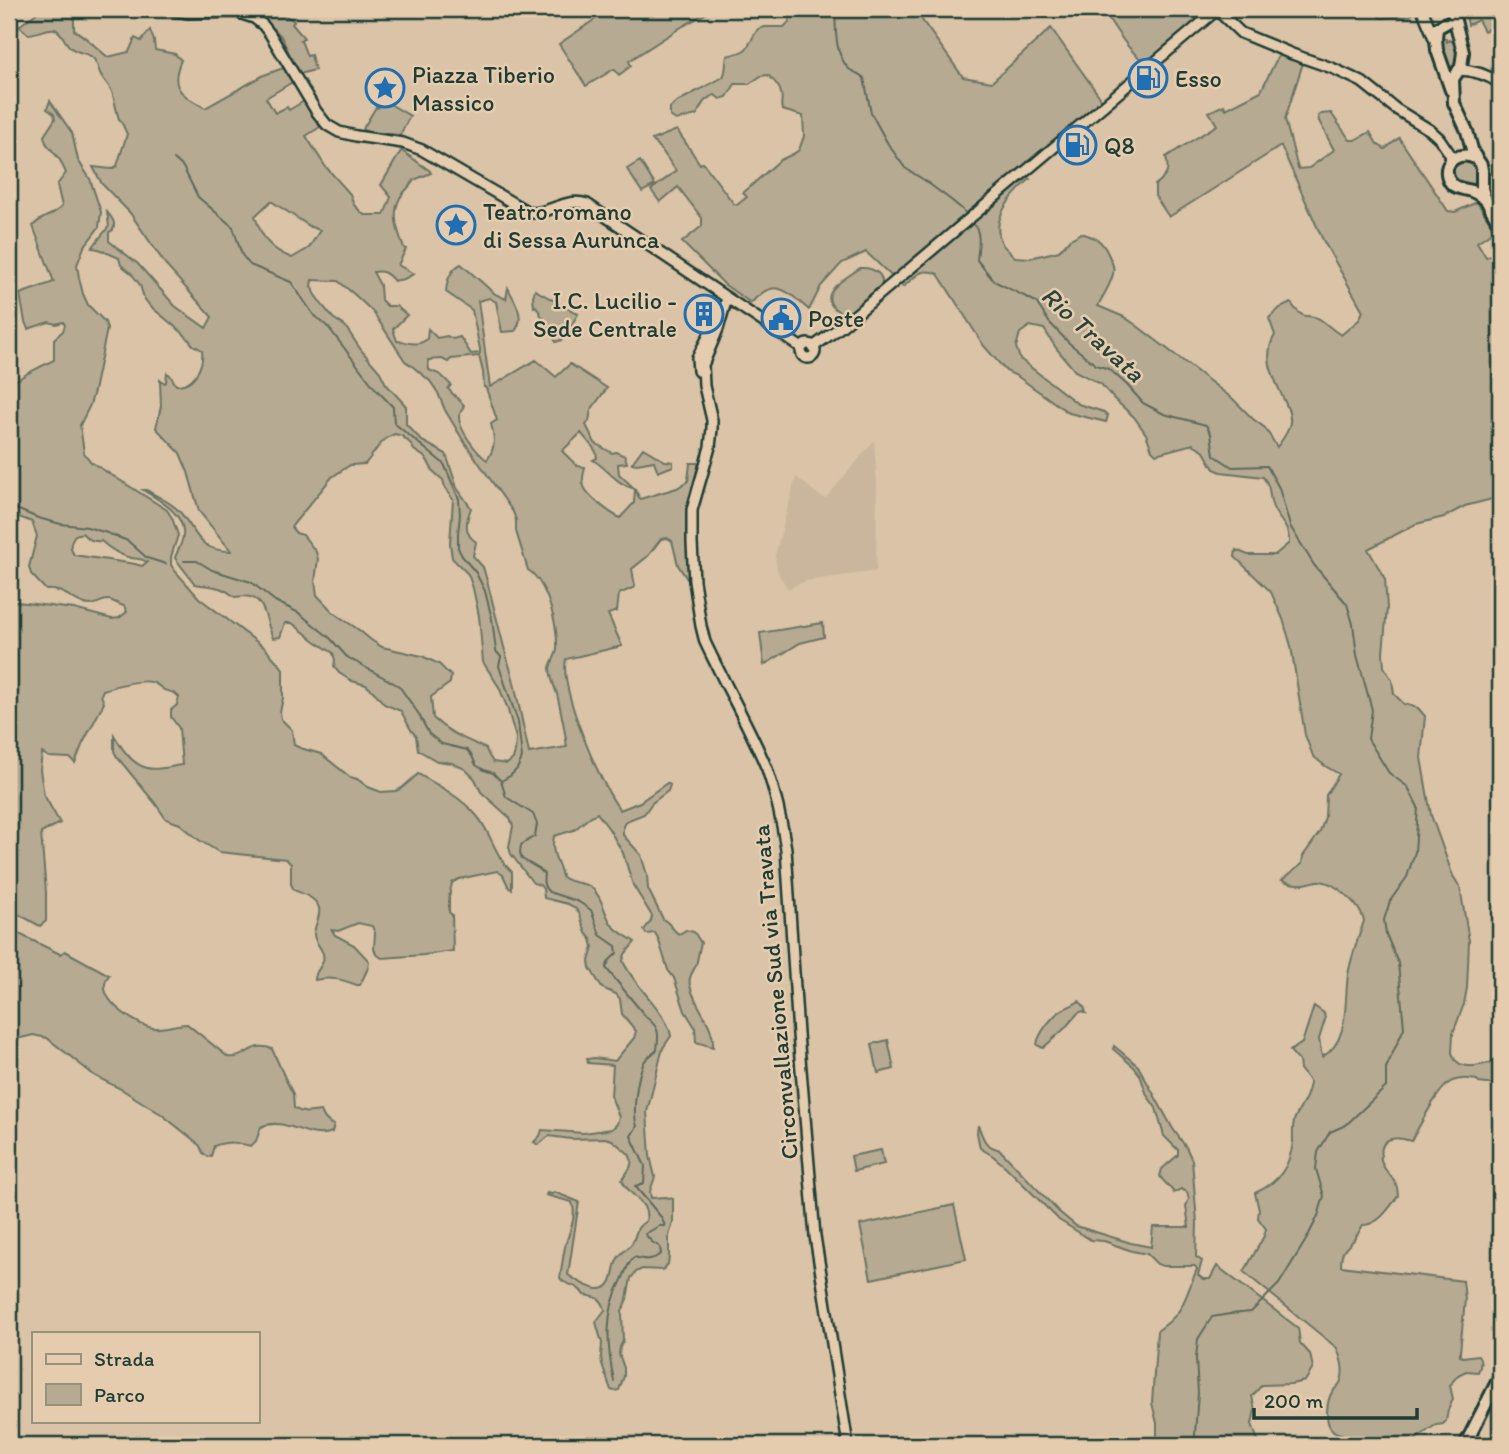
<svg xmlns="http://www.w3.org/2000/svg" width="1509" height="1454" viewBox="0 0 1509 1454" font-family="Itim,sans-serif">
  <rect width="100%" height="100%" fill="#dac3a7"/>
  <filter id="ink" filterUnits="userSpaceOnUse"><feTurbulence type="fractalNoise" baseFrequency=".0143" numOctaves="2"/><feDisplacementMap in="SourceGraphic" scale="14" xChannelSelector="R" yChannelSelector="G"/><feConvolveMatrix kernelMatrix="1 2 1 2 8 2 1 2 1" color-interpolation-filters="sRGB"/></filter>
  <g filter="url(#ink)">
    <path fill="#c9b69c" d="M874 441 877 482 876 571 805 581 788 589 778 573 775 556 796 477 820 496 826 498Z"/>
    <path fill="#b7aa92" stroke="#6b7463" stroke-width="2" fill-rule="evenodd" d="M42 9H74V30C87 37 96 48 108 57L129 52 135 38 141 41 150 30 154 41 155 50 175 54 181 60C168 90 183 95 205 108L264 75 286 67 294 81 266 98 275 113 287 107 289 110 304 101 320 127 306 136 325 166 350 194 354 205 364 215H384L391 197 381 185 401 151H402L430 171 431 173 414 180C410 187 404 191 400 198 391 214 398 232 404 248L406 249 398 265 414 274 404 279 394 281C387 273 383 270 373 272L380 285 381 300 387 306H396L407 315 393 329 397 341C408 342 418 347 427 339L428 329 437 338 447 336 453 339 460 337 471 354 480 353V349L472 310 446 292C447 280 450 270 461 264L495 294 506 299 508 288C515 302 526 317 515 331L502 332 496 302 489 298 478 301 490 387 536 360 556 377 570 364 607 388 591 410 589 421 586 425 595 443 612 453 616 452 625 456 627 463 618 464 619 474 635 489 640 499 677 488 688 481 690 463H698L699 469 689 510 691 579H687L678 565 672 541 667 538 661 539 648 556 632 569 635 587 619 594 617 611 608 614 622 646 566 659C559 689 601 786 620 810L640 802 667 783 670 785 668 791 652 803 644 814 626 821 623 826V835L641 855 647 875 648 889 663 919 668 923 675 931 679 934 686 930 694 932 701 943C699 950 698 958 696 965 693 972 688 977 690 985 694 1006 715 1024 713 1047L696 1042 695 1027 685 1011 674 978 668 970 658 938 655 933 646 934 644 930 651 921 652 916 633 885 623 853 609 829 597 813 591 816 574 830 554 836C550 854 559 861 562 877 572 884 581 882 589 886 602 894 604 914 612 925 619 933 627 936 635 942L625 954 623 961C634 987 667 1011 671 1036L663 1048 661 1055 647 1112 650 1156 655 1177 650 1191 651 1198 666 1197 673 1199V1222L669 1236V1257L668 1264 663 1270 642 1269 636 1272 631 1278 627 1299 622 1312 623 1341 620 1347 619 1354 624 1368V1376L619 1390 614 1391 611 1390 602 1364 601 1357 602 1343 596 1322 605 1310C602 1297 596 1297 584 1295 576 1282 566 1287 560 1278 562 1267 563 1254 566 1243 570 1230 577 1216 572 1202L546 1195 547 1193 552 1194 554 1192 579 1202 568 1275C579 1282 603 1299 611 1281 614 1274 614 1266 617 1260 620 1253 628 1249 632 1243 638 1233 634 1228 646 1221 650 1201 629 1197 622 1180L630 1168 632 1161 629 1154 612 1140 605 1138 571 1139 549 1136 538 1145 534 1142 540 1136 542 1130 584 1133 612 1129 617 1124 619 1117 611 1096 613 1065 588 1063 587 1059 594 1058 615 1061 634 1038 636 1031 622 1014 620 999 616 994 602 988 590 968 589 961 593 947 591 939 586 933 579 913 574 907 568 904 544 898 543 889 540 885 533 883 511 854 509 847 513 826 510 818 481 792 475 779 465 769 452 763 437 761 418 750 416 736 411 730 401 711 384 704 376 694 366 685 352 681 339 673 334 667 335 660 333 653 315 641 292 623H285L280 637 273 638C263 616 267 591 235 597 220 585 213 587 195 584L175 558C177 551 182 544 183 536 186 514 158 499 143 490H146C157 496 169 501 178 510 198 531 196 551 231 551L199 511 188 472 180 453 156 428 161 406 160 380 165 383 166 382 167 373 170 375 176 385C194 386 204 366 202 350L193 345 184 334 150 306 144 298 140 285 131 273 121 265 119 258 99 249 92 248 109 226 107 212C112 218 116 222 113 230L109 232V241L138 264 175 306 206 328 212 317 168 268 130 213 102 184 93 167 111 169 117 166 127 134 121 121 119 119C116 110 115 101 112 92 110 86 103 80 100 73 98 69 97 62 93 58 87 52 76 54 69 46 64 41 62 32 55 29 48 27 36 34 28 34L19 26ZM271 201 311 227 320 230 309 248 292 258C269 249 262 238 255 216ZM312 280 338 281 355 295 373 312 405 361 412 366 430 381 438 393 445 410 463 440 513 512 516 520V531L528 570C547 582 558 626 557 648 557 656 551 661 550 668 550 676 554 686 557 694 561 711 565 730 567 747L529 753 513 678 505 651 487 581 483 567 473 556 476 542C463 533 466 521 471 508L457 488 446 454 422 441 406 424V406L386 384 380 372 361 350 345 326 333 318 323 306 315 295 311 286ZM479 356 483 372 484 387 486 388 497 420 491 424C495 438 496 447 487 460 477 453 458 429 459 416 460 413 463 408 464 405L448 389 451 385 441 375 429 370 428 360 442 359 448 362 451 359ZM581 433 592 446 596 452 597 458 593 460C608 469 617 485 635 489L634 503 620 518C610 513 586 496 583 484 582 479 584 472 585 467L577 466 562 451ZM395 434 402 436 410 443 414 450 426 458 433 471 443 480 445 487 453 500 450 543 452 558 468 574 473 588 479 616 483 662 499 687 507 707 516 738 515 752 513 759 507 764 493 762 489 756 486 749C466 739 450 734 433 718L431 697 450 683 451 676 439 664 422 656 382 647 371 640 359 630 334 613 317 595 315 581 318 559 316 552 303 535 296 533 291 527 332 477 350 465 365 464C375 453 380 439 395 434Z
      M260 9H275L294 21 292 24 304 38 300 40 302 43 307 56 311 55 315 70 299 74 281 36 258 13Z
      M606 9H622L629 14 633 9H714L683 26 629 61 631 66 619 75 614 69 586 86 559 44 594 20Z
      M790 9H914L963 77 992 82 1051 28 1102 100 1020 169 1030 179C1012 195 988 220 1003 245 1006 249 1011 253 1015 257L1030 258 1059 251 1069 240 1081 233C1098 238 1103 241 1110 258 1114 266 1115 271 1111 280 1108 289 1102 297 1098 306L1124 317 1136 325 1233 399 1253 419 1265 428 1277 447C1282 440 1289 432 1290 423 1291 415 1288 409 1285 402 1275 380 1261 358 1275 335L1269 318 1280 308 1291 303C1305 324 1308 311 1321 320 1328 325 1334 331 1341 335L1359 320 1363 311 1323 240 1281 146 1169 217 1155 196V185C1167 176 1170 172 1166 157L1217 125 1209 112 1224 105 1226 109 1261 91 1279 54 1303 63 1285 119 1298 169 1309 168 1334 150 1319 121 1318 116 1321 114 1331 113 1350 140H1355L1370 132 1377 144 1385 149 1399 138 1448 211 1455 212 1477 202 1495 230 1477 242 1486 257 1500 251V497L1465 506 1444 517 1416 524 1368 549 1385 579 1387 608 1383 653 1384 667 1392 680 1394 694 1404 704 1418 708 1425 716 1421 758 1431 815 1453 876 1460 887 1469 941 1467 988 1464 1004 1453 1033 1452 1053 1455 1060 1460 1064 1467 1066H1475L1500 1061V1104L1498 1100V1084H1487L1479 1083 1477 1080C1469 1079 1457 1077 1449 1083 1436 1092 1420 1126 1411 1141 1405 1139 1395 1137 1388 1140 1380 1144 1379 1159 1383 1166 1391 1179 1397 1178 1398 1196 1389 1208 1379 1225 1363 1225 1361 1228 1359 1232 1357 1235 1349 1250 1341 1244 1341 1266L1463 1281 1465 1299 1460 1352V1356L1463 1357 1478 1355C1482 1360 1481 1366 1478 1372L1466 1371 1458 1375 1453 1381 1450 1386 1453 1399 1448 1410 1446 1421 1443 1424 1436 1425 1431 1428 1408 1445H1357C1357 1445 1350 1437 1349 1437 1342 1433 1335 1435 1330 1427 1325 1419 1327 1402 1331 1394 1334 1388 1339 1387 1341 1381 1345 1370 1341 1359 1337 1348L1244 1272 1264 1236 1266 1229 1258 1218 1259 1210 1255 1193C1279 1182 1290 1167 1293 1141 1293 1134 1292 1125 1295 1118 1301 1105 1308 1098 1310 1082L1300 1069 1299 1061 1290 1051 1302 1043 1314 1006 1324 1013 1325 1020 1319 1039 1322 1057C1350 1042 1344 1002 1348 975 1351 957 1358 939 1364 921 1361 906 1336 882 1320 881 1318 880 1312 883 1309 883 1299 886 1291 884 1282 880L1302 864 1303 856 1320 832 1325 817 1326 795 1339 774 1325 766 1313 756 1305 735 1291 646 1283 619 1271 592 1235 557 1236 550 1248 555H1275L1289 543C1290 525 1277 520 1272 505 1268 494 1272 488 1263 477L1221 472 1214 469 1203 450 1193 444 1156 454 1152 450 1146 434 1134 417 1114 399 1101 384 1075 371 1056 348 1044 329 1030 326 1020 333 1016 347 1020 359 1078 404 1104 412 1108 416 1106 422 1069 413 1017 376 1006 371 984 346 938 274C920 267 916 276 903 287L866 252 842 263 821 286 809 310C787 291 775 276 751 303L725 285 682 242 702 226V218L678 187 660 202 651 190 676 171 663 152 652 140 677 130 700 164 703 163 734 204 737 205 747 197 743 193 780 160 793 154 799 150 804 136 803 116 782 110C780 103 783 100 781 93 780 86 773 80 768 75L761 76 749 84H735L727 97 720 99 715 95C704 98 701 106 697 115L676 120 670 116V108L675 103 723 77C727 70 725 64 727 56 754 50 745 47 758 29L765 27H784L789 22Z
      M1102 9H1197L1202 15 1149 63C1131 58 1113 24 1102 9Z
      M1372 9H1418L1410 16 1381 18Z
      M1465 9H1500V32L1497 33 1494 26 1484 31 1478 20 1468 25Z
      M1439 35 1446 39 1447 42 1449 40 1457 44C1459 52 1460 64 1451 67 1440 59 1441 48 1439 35Z
      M383 100 410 116 400 135 363 131 364 127 376 107 378 108Z
      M50 101 72 133 78 160 90 179 101 212 99 227 84 247 77 265 79 278 83 294 88 305 105 322 107 329 94 391 90 405 80 425 84 453 91 462 167 510 172 518 178 535 171 557V565L176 572 199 598 265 648 280 665 283 669V698L280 712 281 719 292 730 294 745 300 748 321 754 350 777 357 779 368 787 381 792 396 791 402 788 418 774C438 785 462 798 477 816 491 832 495 857 512 872V889L509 888 503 875 497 871 459 879 452 883 449 897V912L452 915 453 951 424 955 382 958 376 954 374 948 375 933 372 926 358 923 338 931 332 930 335 935 354 945 369 961 368 968 360 985H357C343 980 330 976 315 980 315 970 321 969 323 961 326 950 315 945 314 935 314 928 318 921 319 914 322 900 304 894 294 890L291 884V864L286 859 219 852 199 840 180 824 166 819 155 803 117 757 114 751V735C121 747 131 764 147 768 156 771 172 766 182 765L179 728 171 717V710L177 705 179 697C174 692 171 692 164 690 161 688 158 685 154 683 144 678 114 686 103 690L101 695 104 703 83 743 75 763 70 758 49 757 42 753 40 770 44 795 60 823 41 833 46 892V921L40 926 9 909V601L74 609 112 619 119 618 127 612 124 606C119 605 114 601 109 600 100 599 94 609 82 603 70 598 61 588 46 590L31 574 29 567 37 536 32 522 19 517 9 515V385L28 373 54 360V339L63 331 65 325 63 322 56 324 49 322 28 329 25 322 20 294 54 282 33 226C41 216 54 216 62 206L57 185 66 173 60 160 46 143 44 136 55 119 54 114 47 109ZM82 533C88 539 92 542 101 541 110 549 119 555 131 558 138 559 141 558 147 562L142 566 135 564 74 555C69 547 70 542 75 535Z
      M1451 172a14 14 0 1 1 28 0a14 14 0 1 1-28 0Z
      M640 161 655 185 642 192 627 169Z
      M860 268C873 267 886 274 881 289L849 315C843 314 838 312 833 307 819 291 848 277 860 268Z
      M535 290 578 314 571 326 572 327 562 340 556 342 536 306 534 307 533 296Z
      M643 448 665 461 673 462V466L658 472 654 461 637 464 632 463Z
      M823 623 824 637 800 643 764 665 760 633Z
      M9 929 60 954 65 951 109 975C107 977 105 982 105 985 103 1003 138 1026 153 1028 165 1029 176 1024 187 1024L228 1057C246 1060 252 1040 272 1049L285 1078 293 1094 294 1108C304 1115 310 1112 321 1111 324 1118 326 1122 334 1125L332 1132C309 1142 285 1115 261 1127L256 1141 251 1146C235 1142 229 1141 214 1146L211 1156 208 1157 203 1153 200 1146 195 1141 161 1114 121 1089 95 1076 47 1038 33 1035 9 1041Z
      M1079 1001 1084 1006 1086 1013 1083 1011 1078 1013 1064 1029 1043 1048 1037 1045C1038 1033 1054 1014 1064 1009 1070 1006 1074 1005 1079 1001Z
      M888 1040 894 1069 878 1073 872 1044Z
      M1114 1046 1138 1066 1173 1129 1186 1147 1192 1160 1197 1223 1196 1257 1202 1261 1198 1275 1203 1279H1210L1217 1266 1298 1328 1300 1343 1310 1354 1313 1368 1305 1381 1291 1384 1262 1385 1252 1396 1255 1410 1252 1424 1257 1438 1262 1445H1157V1423L1152 1403 1157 1331C1183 1314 1184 1301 1195 1274L1197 1269 1195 1266H1163L1157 1264 1147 1254 1132 1251 1104 1241 1091 1240 1059 1220 1006 1167 993 1156 980 1148 977 1133 978 1125C984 1141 984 1145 1000 1150L1058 1211 1076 1226 1131 1243 1151 1247 1153 1227H1189L1186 1206 1189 1199 1187 1192 1181 1189 1174 1193C1170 1186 1164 1183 1160 1176L1162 1169 1178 1155V1150L1164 1136 1156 1108 1147 1095 1140 1075 1134 1067 1113 1049Z
      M881 1150 884 1164 854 1171 851 1156Z
      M954 1205 966 1259 871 1279 860 1225Z"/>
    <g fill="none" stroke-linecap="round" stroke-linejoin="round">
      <path stroke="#5e6a5a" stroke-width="2" d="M835 9C836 28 834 54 849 69 853 72 860 74 864 78L871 113 888 144 905 168 924 180 951 200 962 209 967 215
        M174 159 183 167 198 197 233 227 242 255 250 265 291 282 313 314 329 328 374 387 393 407 394 423 444 464 459 499 460 515 458 534V548L462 556 476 573 485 591 492 619 496 651 501 657 499 666 518 722 522 758 517 769 510 776 501 781
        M973 223C982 234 978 247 977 260L994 281 1036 302 1049 322 1069 343 1096 365 1109 369 1127 385 1143 403 1164 414 1206 425 1211 434 1214 455 1232 467 1267 466 1279 488 1290 526 1314 565 1347 604 1353 624 1357 655 1372 710 1368 739 1389 773 1408 787 1418 807 1415 852 1407 877 1390 901 1384 920 1386 934 1398 963 1404 1028 1386 1068V1087L1346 1125 1330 1132 1318 1152 1316 1169 1324 1196 1318 1216 1306 1240 1279 1284 1251 1312 1230 1314 1212 1317 1198 1339 1196 1358 1198 1393 1195 1434 1196 1445
        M9 506 38 518 61 524 87 527 107 533 128 541 147 558 166 564
        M184 561H197L212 570 251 582 275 601 299 613 330 638 347 657 399 686 418 713 429 734 442 744 467 750 472 756 476 765 484 770 493 773 501 781 506 797 533 814 537 824 535 836 521 845 520 853 522 859 539 869 544 874C543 881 543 887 549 892L579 902 591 910 600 935 616 946 617 953 609 961 606 968 646 1017C660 1028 659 1033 657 1050 653 1054 647 1057 644 1062 637 1077 632 1112 637 1126L631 1136 645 1166 644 1183 635 1186 661 1217 665 1226H659L645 1234 652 1242 660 1247 661 1254C651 1261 645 1260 634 1257 626 1265 626 1273 621 1282 604 1312 607 1348 614 1381"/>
      <defs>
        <path id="secondary" d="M167 9 188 13 236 12 254 18 263 25 270 34 316 111 327 125 339 132 356 136 403 143 422 150 530 213C551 214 565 197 587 204L802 348
          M1422 9 1436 43
          M1217 10 1241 33 1292 54 1332 68 1362 82 1396 109 1430 130 1439 138 1450 154 1451 161
          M1458 70C1474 70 1487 75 1500 83
          M727 298 718 329 703 365 704 386 712 420V429L710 447 692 510V543L694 581 701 626 705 642C725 685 749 726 767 769 776 795 782 822 786 849L798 1034 815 1236 848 1445
          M801 351a7 7 0 1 1 14 0a7 7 0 1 1-14 0Z
          M813 347 842 326 1218 9
          M698 371 697 358 712 329"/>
        <path id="primary" d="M1452 9 1463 52 1461 67 1453 79 1454 103 1467 131 1473 153 1481 165 1482 170V189L1486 200 1500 225
          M1446 23 1437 28 1436 38 1437 50 1451 90
          M1475 158C1461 151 1442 160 1448 178 1452 189 1462 188 1471 191 1477 193 1481 196 1486 200
          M1465 1445 1500 1376"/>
      </defs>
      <use href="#secondary" stroke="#1f3d34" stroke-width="14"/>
      <use href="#primary" stroke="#1f3d34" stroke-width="16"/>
      <use href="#secondary" stroke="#e6ccae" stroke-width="9"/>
      <use href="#primary" stroke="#e6ccae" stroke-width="10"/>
    </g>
  </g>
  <defs>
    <symbol id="fuel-ring" viewBox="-11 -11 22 22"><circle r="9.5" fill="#e6ccae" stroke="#1f6fb2" stroke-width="1.5"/><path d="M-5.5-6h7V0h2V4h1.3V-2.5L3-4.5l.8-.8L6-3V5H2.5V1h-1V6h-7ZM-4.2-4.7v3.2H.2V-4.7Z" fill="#1f6fb2"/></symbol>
    <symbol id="sight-ring" viewBox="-11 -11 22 22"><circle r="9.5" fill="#e6ccae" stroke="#1f6fb2" stroke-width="1.5"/><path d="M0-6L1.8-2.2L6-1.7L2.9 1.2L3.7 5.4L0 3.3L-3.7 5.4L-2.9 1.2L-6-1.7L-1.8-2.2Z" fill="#1f6fb2"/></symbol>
    <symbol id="building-ring" viewBox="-11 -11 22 22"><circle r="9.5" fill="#e6ccae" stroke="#1f6fb2" stroke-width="1.5"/><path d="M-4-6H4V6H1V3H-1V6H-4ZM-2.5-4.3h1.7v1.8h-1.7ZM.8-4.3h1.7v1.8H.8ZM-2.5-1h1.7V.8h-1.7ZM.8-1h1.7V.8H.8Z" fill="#1f6fb2"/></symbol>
    <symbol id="civic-ring" viewBox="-11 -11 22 22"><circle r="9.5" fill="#e6ccae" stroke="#1f6fb2" stroke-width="1.5"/><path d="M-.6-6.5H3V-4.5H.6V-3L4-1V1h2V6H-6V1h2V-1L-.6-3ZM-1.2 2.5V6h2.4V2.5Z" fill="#1f6fb2"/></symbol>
  </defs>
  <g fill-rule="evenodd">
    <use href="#fuel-ring" x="1126" y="56" width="44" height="44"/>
    <use href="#sight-ring" x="363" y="66" width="44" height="44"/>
    <use href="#fuel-ring" x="1055" y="123" width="44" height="44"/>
    <use href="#sight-ring" x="434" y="203" width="44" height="44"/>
    <use href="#building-ring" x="682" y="292" width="44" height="44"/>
    <use href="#civic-ring" x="759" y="296" width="44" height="44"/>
  </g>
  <g text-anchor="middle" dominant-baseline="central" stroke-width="5" stroke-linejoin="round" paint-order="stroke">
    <g font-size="24" fill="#1f3d34" stroke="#e6ccae" text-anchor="start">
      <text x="412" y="74">Piazza Tiberio<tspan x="412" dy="28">Massico</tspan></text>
      <text x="1175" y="78">Esso</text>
      <text x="1104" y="145">Q8</text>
      <text x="483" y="211">Teatro romano<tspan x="483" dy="28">di Sessa Aurunca</tspan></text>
      <text x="677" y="300" text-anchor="end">I.C. Lucilio -<tspan x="677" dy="28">Sede Centrale</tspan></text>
      <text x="808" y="318">Poste</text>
    </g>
    <g font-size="24" fill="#1f3d34" stroke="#e6ccae">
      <text transform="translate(775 992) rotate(-95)">Circonvallazione Sud via Travata</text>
    </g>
    <g font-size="26" font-style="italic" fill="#2a443a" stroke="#e6ccae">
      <text transform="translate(1093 334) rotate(42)">Rio Travata</text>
    </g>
  </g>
  <rect width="1509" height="1454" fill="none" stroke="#e6ccae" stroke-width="35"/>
  <rect x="18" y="18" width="1474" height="1419" fill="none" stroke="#1f3d34" stroke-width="2.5" filter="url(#ink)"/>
  <rect x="32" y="1332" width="228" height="91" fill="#e6ccae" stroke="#96937d" stroke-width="2"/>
  <rect x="46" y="1354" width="35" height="10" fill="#e6ccae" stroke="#96937d" stroke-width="2"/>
  <text x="94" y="1366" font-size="21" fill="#1f3d34">Strada</text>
  <rect x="46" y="1384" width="35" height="21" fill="#b7aa92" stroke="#96937d" stroke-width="2"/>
  <text x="94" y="1402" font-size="21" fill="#1f3d34">Parco</text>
  <path d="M1254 1408v10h163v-10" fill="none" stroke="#1f3d34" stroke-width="3.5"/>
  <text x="1264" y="1408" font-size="21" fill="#1f3d34" stroke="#e6ccae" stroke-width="5" paint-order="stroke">200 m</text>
</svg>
